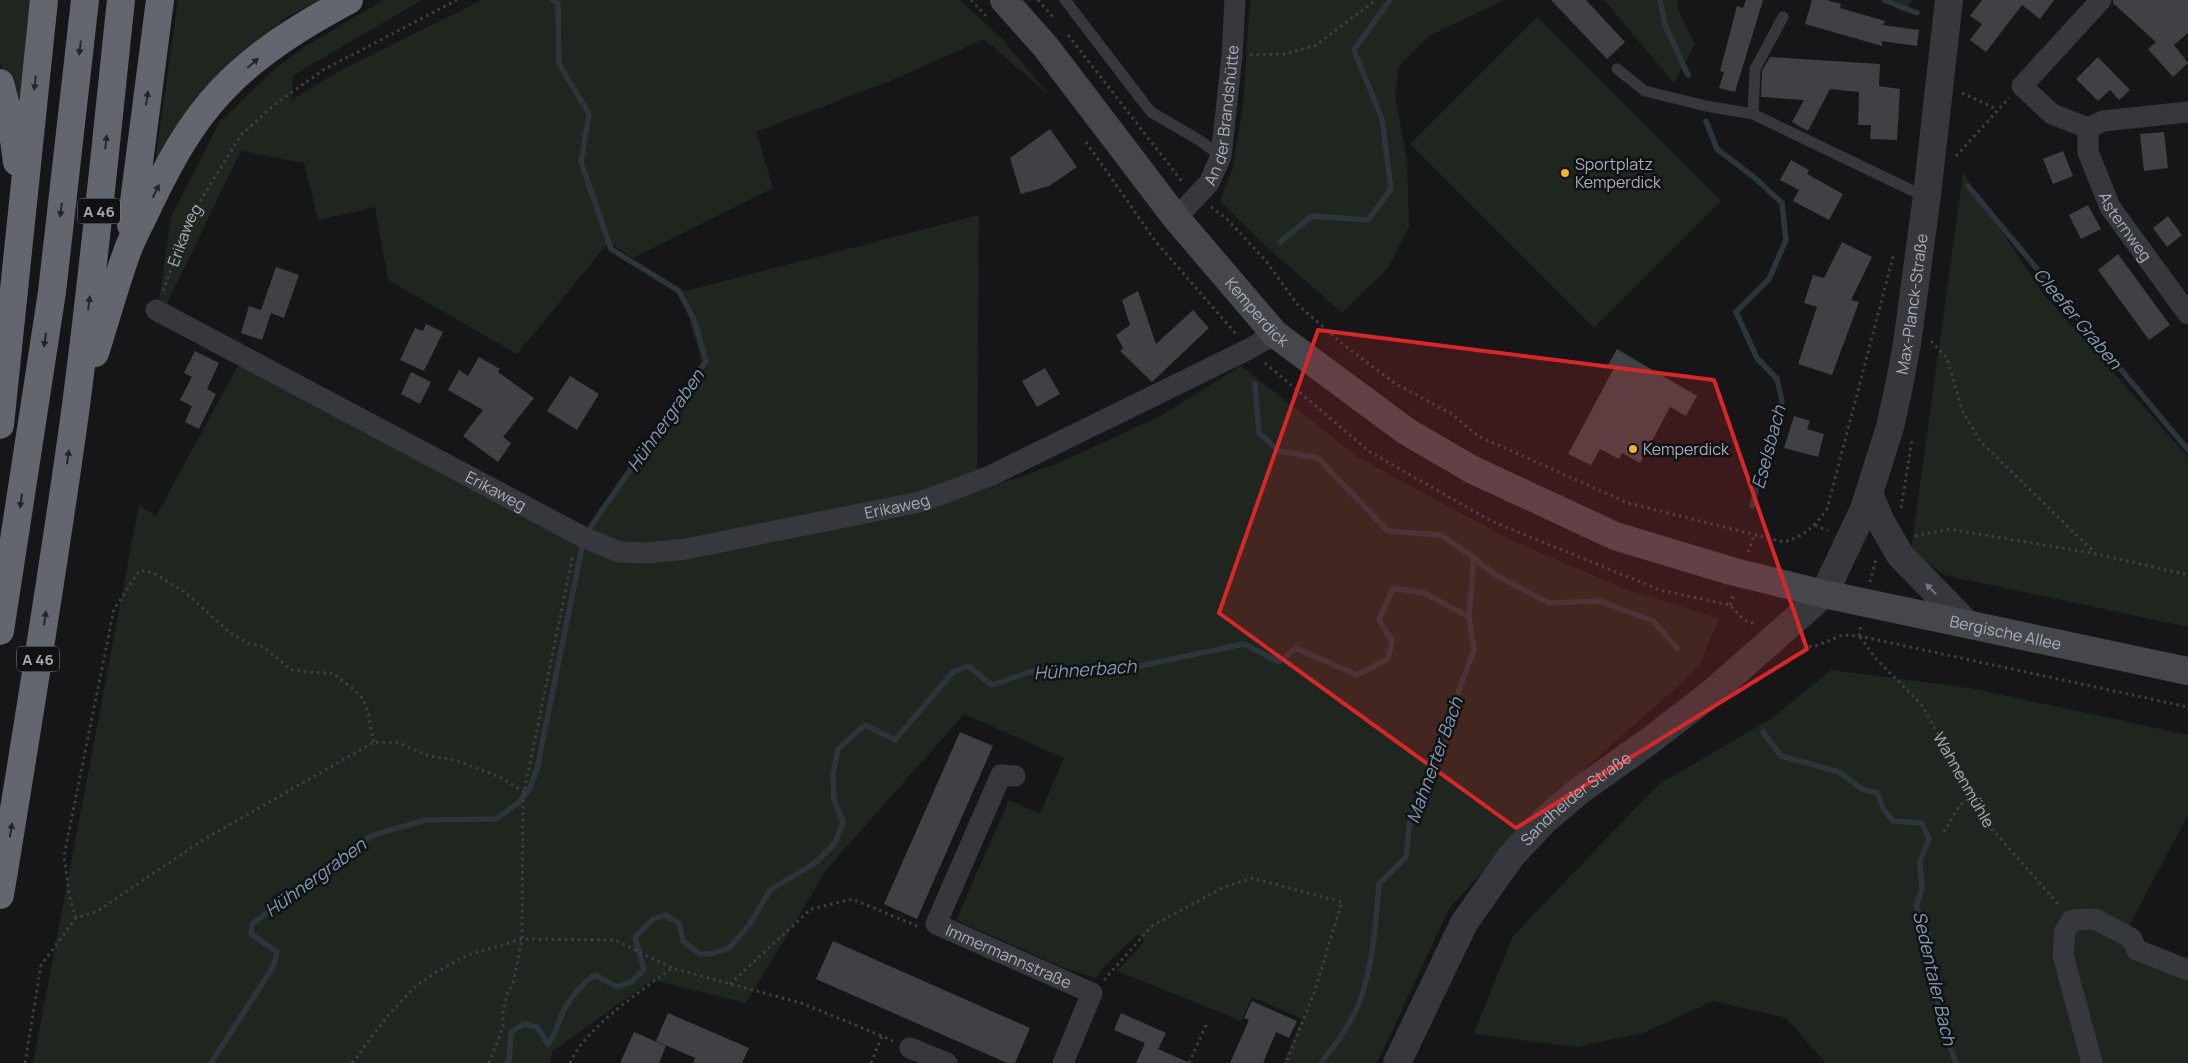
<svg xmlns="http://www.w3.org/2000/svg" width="2188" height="1063" viewBox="0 0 2188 1063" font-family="Manrope,sans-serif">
  <rect width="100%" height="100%" fill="#161618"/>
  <path fill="#1e261f" d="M0 0H37L22 139 8 82 0 64Z
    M178 0H320L287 17 236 59 153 176Z
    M384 0H422L294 75 291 100 343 69 482 0H960L1003 40 1050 96 984 39 895 79 756 132 773 188 633 258 609 242 517 354 388 280 375 207 318 220 304 163 241 151 155 328 171 217 219 123 270 73 304 47Z
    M1250 0H1504L1429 36 1399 66 1395 97 1407 159 1409 227 1388 268 1342 313 1260 241 1220 201 1233 167 1243 104Z
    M1604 0H1677L1679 12 1695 44 1674 83Z
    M1882 0H1912L1905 13Z
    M1537 17 1721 201 1594 328 1410 144Z
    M1963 173 2042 292 2188 457V627L1944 575 1911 550Z
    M979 215 977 475 898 500 721 536 616 546 585 531 704 372 682 292Z
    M240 362 608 556 642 564 782 541 951 501 1059 463 1160 416 1241 366 1359 458 1511 540 1620 587 1719 619 1700 664 1678 686 1539 809 1449 909 1377 1063H1283L1302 1019 1252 997 1241 1021 1117 971 1144 942 1138 934 1103 967 1096 978 1062 967 956 920 1009 800 1040 814 1064 758 964 714 827 869 746 1003 652 980 552 1052 550 1063H33L139 505 156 516Z
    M1831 670 1970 688 2188 735V815L2121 941 2188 979V1063H1826L1786 1018 1713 1001 1643 1033 1575 1047 1474 1034 1513 936 1659 784 1772 718Z"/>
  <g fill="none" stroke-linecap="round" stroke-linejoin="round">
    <path stroke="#2c353c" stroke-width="5.5" d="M553 0 558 3 559 64 589 114 581 162 611 249 679 291 694 320 706 361 589 529
      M1660 0 1665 25 1688 75
      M1884 0 1917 13
      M1706 121 1717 149 1755 178 1782 203 1786 240 1769 279 1736 312 1757 358 1777 379 1782 401 1768 446 1752 506
      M1968 186 2188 450
      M1280 242 1312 216 1368 220 1391 189 1382 119 1354 50 1390 0
      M1255 384 1259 433 1279 451 1318 458 1388 531 1441 535 1474 558 1494 574 1549 603 1600 601 1653 621 1677 648
      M1763 732 1781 756 1839 772 1862 789 1877 793 1884 810 1893 821 1922 823 1929 839 1920 861 1922 889 1916 906 1928 935 1941 1020 1956 1063
      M211 1063 273 967 277 952 251 934 252 924 371 836 425 820 496 819 518 803 529 790 537 769 582 547
      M507 1063 509 1060 511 1032 524 1024 537 1027 548 1044C557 1033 558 1020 565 1008 573 994 583 983 595 975L617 987 631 982 644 970 635 937 653 919 665 915 679 923 683 941 700 954H710L729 948 750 924 770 890 815 863 835 843 843 822 834 800 833 774 838 749 865 725 895 740 953 672 968 666 992 685 1036 670 1116 671 1244 644 1279 662 1296 648 1357 675 1388 659 1392 641 1379 620 1393 588 1424 593 1469 617 1474 558
      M1321 1063C1332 1049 1345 1032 1353 1016 1372 980 1376 924 1379 884L1406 857 1410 820 1474 650 1469 617"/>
  </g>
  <path fill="#404145" d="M1551 0H1586L1625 42 1607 59Z
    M1746 0H1763L1735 92 1719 88 1724 72 1720 71 1737 6 1743 8Z
    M1812 0H1827L1841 4 1840 8 1885 21 1883 25 1919 30 1917 46 1882 41V46L1805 24Z
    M1982 0H2054L2040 19 2022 5 1986 52 1970 40 1982 24 1970 16Z
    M2113 0H2188V33L2174 45 2188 63 2173 77 2148 49 2156 42 2113 3Z
    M1770 57 1880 64 1879 86 1900 89 1897 140 1870 139 1871 125H1858L1859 92 1830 89 1808 131 1792 122 1804 100 1761 97 1762 71Z
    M2098 57 2130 90 2119 100 2110 90 2098 101 2076 79Z
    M1050 129 1077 167 1049 186 1021 194 1010 158Z
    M2164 132 2168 168 2144 171 2140 134Z
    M2063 151 2073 176 2053 184 2043 159Z
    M1791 160 1809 170 1807 174 1843 194 1829 220 1793 201 1799 190 1780 180Z
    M2088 205 2101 229 2081 239 2069 215Z
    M2168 216 2182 235 2167 247 2153 228Z
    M1842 242 1872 257 1851 300 1859 302 1832 375 1798 364 1817 307 1804 303 1813 275 1824 278Z
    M2118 254 2170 325 2149 340 2098 270Z
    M276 267 299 275 284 318 271 313 262 340 241 333 249 306 267 312 261 310Z
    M1138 291 1156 344 1193 310 1209 328 1152 382 1120 351 1123 348 1116 335 1130 325 1122 300Z
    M426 324 443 332 424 371 400 360 415 328 423 331Z
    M1617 349 1697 396 1686 416 1670 407 1640 463 1622 453 1619 459 1600 449 1591 465 1568 454 1614 368 1608 365Z
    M195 351 219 363 207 389 216 394 199 429 185 422 192 406 180 400 192 377 184 373Z
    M479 357 500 369 498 372 534 398 503 437 511 443 498 462 463 436 483 410 448 390 459 370 468 376Z
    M1045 368 1060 394 1037 407 1022 381Z
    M411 372 431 382 420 404 401 394Z
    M570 376 599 394 577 430 547 411Z
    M1794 416 1810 421 1807 429 1824 434 1818 457 1784 448Z
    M960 732 993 746 917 919 884 904Z
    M833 941 1030 1028 1015 1063H1007L816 979Z
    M1252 1001 1297 1021 1289 1038 1276 1032 1263 1063H1230L1249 1020 1244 1018Z
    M668 1013 749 1048 742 1063H693L695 1058 656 1041Z
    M1121 1013 1166 1033 1158 1049 1190 1063H1136L1145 1043 1114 1030Z
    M634 1032 666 1046 659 1063H620Z"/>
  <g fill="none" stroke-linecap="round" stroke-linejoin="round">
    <g stroke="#3d3f44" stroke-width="3" stroke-dasharray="2.5 4" stroke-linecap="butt">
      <path d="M971 0 986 16"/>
      <path d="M1038 0 1053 17"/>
      <path d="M1068 35 1184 184"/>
      <path d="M1250 55 1285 54 1316 45 1376 0"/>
      <path d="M1962 93 1997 109"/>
      <path d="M1086 142 1156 242 1236 334"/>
      <path d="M1956 156 2009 98"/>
      <path d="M1211 207 1228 220 1266 261 1297 304 1345 346 1396 384 1452 414 1478 436 1628 503 1784 542C1806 535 1813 528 1827 509L1894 253"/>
      <path id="s1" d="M163 291 189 219 241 135 274 105 323 70 457 0"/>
      <path d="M1931 341 1947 358 1962 410 1980 441 2095 553"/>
      <path d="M1265 363 1370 452 1491 521 1660 590 1730 605 1744 620 1755 624"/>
      <path d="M1901 508 1912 440"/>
      <path d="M1815 525 1828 531"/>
      <path d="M1915 536 1949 529 2097 554 2188 575"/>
      <path d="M1748 552 1754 536"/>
      <path d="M1870 582 1876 559"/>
      <path d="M1730 605 1734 594"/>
      <path d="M1859 636 1861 625"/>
      <path id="s2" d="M1860 637 1877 660 1921 704 1992 829 2059 905"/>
      <path d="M1803 644 1813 647 1842 635 1859 636 2188 707"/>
      <path d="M1944 832 1959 806 1973 796"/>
      <path d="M76 918 70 899 64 856 114 609 140 570 153 573 185 592 229 632 248 643 264 647 290 669 306 672 333 673C342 681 356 689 363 700 369 709 370 730 374 742"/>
      <path d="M1104 980 1152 926 1224 887 1252 878 1342 902 1314 993 1286 1063"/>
      <path d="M730 984 811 909 852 899 917 926"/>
      <path d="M25 1063 41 965 76 918 96 912 203 840 374 742 399 743 429 756 455 760 500 777 524 792"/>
      <path d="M352 1063 390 1013 417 985 440 970 468 955 522 939 615 940 672 968 801 1003 882 1036"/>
      <path d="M489 1063 503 1027V1013L507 994 513 984 522 939 523 797 573 555"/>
      <path d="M570 1063C584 1029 642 990 672 968"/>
      <path d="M871 1063 882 1036 893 1041"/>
      <path d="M1189 1063 1207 1023"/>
    </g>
    <path stroke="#37383d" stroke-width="11" d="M1065 0 1151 112 1199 140 1221 156
      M1617 69 1645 91 1706 106 1753 114 1911 190 1927 195
      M1753 114 1755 69 1783 17"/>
    <g stroke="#37383d" stroke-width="21">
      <path d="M2101 0 2022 86 2052 114 2088 128 2103 121 2188 112"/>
      <path id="s3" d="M2088 128V152L2110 207 2188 314"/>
      <path id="s4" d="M1176 218 1209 183 1221 156 1232 56 1235 0"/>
      <path id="s5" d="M156 310 583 537 619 552 647 553 686 549 920 502 990 476 1249 349 1275 334"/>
      <path id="s6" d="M1015 776 1001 775 936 924 1092 993 1063 1063"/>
      <path d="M910 1048 947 1063"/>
      <path d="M2092 1063 2063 955 2065 931 2072 920 2095 919 2131 938 2137 950 2188 970"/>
    </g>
    <g stroke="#37383d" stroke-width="28">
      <path d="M1869 493 1881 522 1900 555 1966 623"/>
      <path id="s7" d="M1397 1063 1464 923 1512 855 1545 820 1579 791 1648 742 1713 692 1824 594 1864 509 1890 427 1899 386 1907 344 1927 195 1949 0"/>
    </g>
    <path stroke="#45474d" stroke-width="28" id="s8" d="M1004 0 1045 46 1176 218 1275 334 1406 431 1471 469 1615 536 1731 571 1824 594 2188 671"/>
    <path stroke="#63666e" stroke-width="28" d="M0 83 13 133 17 162
      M131 225 160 0
      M95 353C106 319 115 285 127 252 132 238 140 224 146 211 167 167 189 124 223 89 258 52 304 24 349 0
      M0 425 44 0
      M0 631 52 292 85 0
      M0 895C26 737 52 579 74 420 93 280 106 140 121 0"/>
  </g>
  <defs><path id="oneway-solid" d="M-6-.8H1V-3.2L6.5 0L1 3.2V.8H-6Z" transform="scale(1.25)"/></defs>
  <g fill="#26262a">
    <use href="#oneway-solid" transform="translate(80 48) rotate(97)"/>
    <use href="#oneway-solid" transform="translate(253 63) rotate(-41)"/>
    <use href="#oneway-solid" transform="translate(35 83) rotate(96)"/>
    <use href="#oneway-solid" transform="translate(147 98) rotate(-82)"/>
    <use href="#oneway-solid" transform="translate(106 142) rotate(-84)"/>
    <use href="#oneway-solid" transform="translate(156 191) rotate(-64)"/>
    <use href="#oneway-solid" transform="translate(61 210) rotate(97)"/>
    <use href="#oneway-solid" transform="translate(89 303) rotate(-83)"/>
    <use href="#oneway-solid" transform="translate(45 340) rotate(98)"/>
    <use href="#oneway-solid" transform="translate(68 457) rotate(-82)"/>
    <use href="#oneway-solid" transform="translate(21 501) rotate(98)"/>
    <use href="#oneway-solid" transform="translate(45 618) rotate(-82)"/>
    <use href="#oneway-solid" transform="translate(11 830) rotate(-81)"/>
  </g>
  <use fill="#757881" href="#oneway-solid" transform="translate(1931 589) rotate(-135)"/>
  <path fill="#d62828" fill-opacity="0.2" stroke="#d62828" stroke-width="4" stroke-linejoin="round" d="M1318 330 1714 380 1807 649 1516 828 1219 613Z"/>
  <g fill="#f2b134" stroke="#111113" stroke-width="2">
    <circle cx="1565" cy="173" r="5"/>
    <circle cx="1633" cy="449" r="5"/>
  </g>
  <g text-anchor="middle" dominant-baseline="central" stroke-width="5" stroke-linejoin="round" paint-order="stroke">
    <g fill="#111113" stroke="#7b7e86" stroke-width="1">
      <rect x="78" y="198.5" width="42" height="25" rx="4"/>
      <rect x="17" y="646.5" width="42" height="25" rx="4"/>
    </g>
    <g font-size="15" font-weight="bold" fill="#a8adb8">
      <text x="99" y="211">A 46</text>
      <text x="38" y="659">A 46</text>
    </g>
    <g font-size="16" fill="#a8adb8" stroke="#111113">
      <text stroke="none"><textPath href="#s4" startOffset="118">An der Brandshütte</textPath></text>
      <text stroke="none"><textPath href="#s3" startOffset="108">Asternweg</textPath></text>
      <text stroke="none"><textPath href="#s1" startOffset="60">Erikaweg</textPath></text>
      <text stroke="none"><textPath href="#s7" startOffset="951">Max-Planck-Straße</textPath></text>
      <text stroke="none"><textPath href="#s8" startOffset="402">Kemperdick</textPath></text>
      <text stroke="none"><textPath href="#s5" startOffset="385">Erikaweg</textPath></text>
      <text stroke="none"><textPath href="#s5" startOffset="805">Erikaweg</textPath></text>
      <text stroke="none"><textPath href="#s8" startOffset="1230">Bergische Allee</textPath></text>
      <text stroke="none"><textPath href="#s2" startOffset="178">Wahnenmühle</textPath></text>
      <text stroke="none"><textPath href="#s7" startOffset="324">Sandheider Straße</textPath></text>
      <text stroke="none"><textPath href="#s6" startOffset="256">Immermannstraße</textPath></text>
    </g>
    <g font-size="16" fill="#a8adb8" stroke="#111113" text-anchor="start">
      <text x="1575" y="164">Sportplatz<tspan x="1575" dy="18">Kemperdick</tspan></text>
      <text x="1643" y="449">Kemperdick</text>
    </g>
    <g font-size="18" font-style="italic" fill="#7f9bb3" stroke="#111113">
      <text transform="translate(2078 318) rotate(50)">Cleefer Graben</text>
      <text transform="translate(665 420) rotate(-55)">Hühnergraben</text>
      <text transform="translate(1768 447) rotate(-75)">Eselsbach</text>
      <text transform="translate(1085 669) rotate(-4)">Hühnerbach</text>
      <text transform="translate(1434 760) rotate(-70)">Mahnerter Bach</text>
      <text transform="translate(315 877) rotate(-36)">Hühnergraben</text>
      <text transform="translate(1935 978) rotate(77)">Sedentaler Bach</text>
    </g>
  </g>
</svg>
